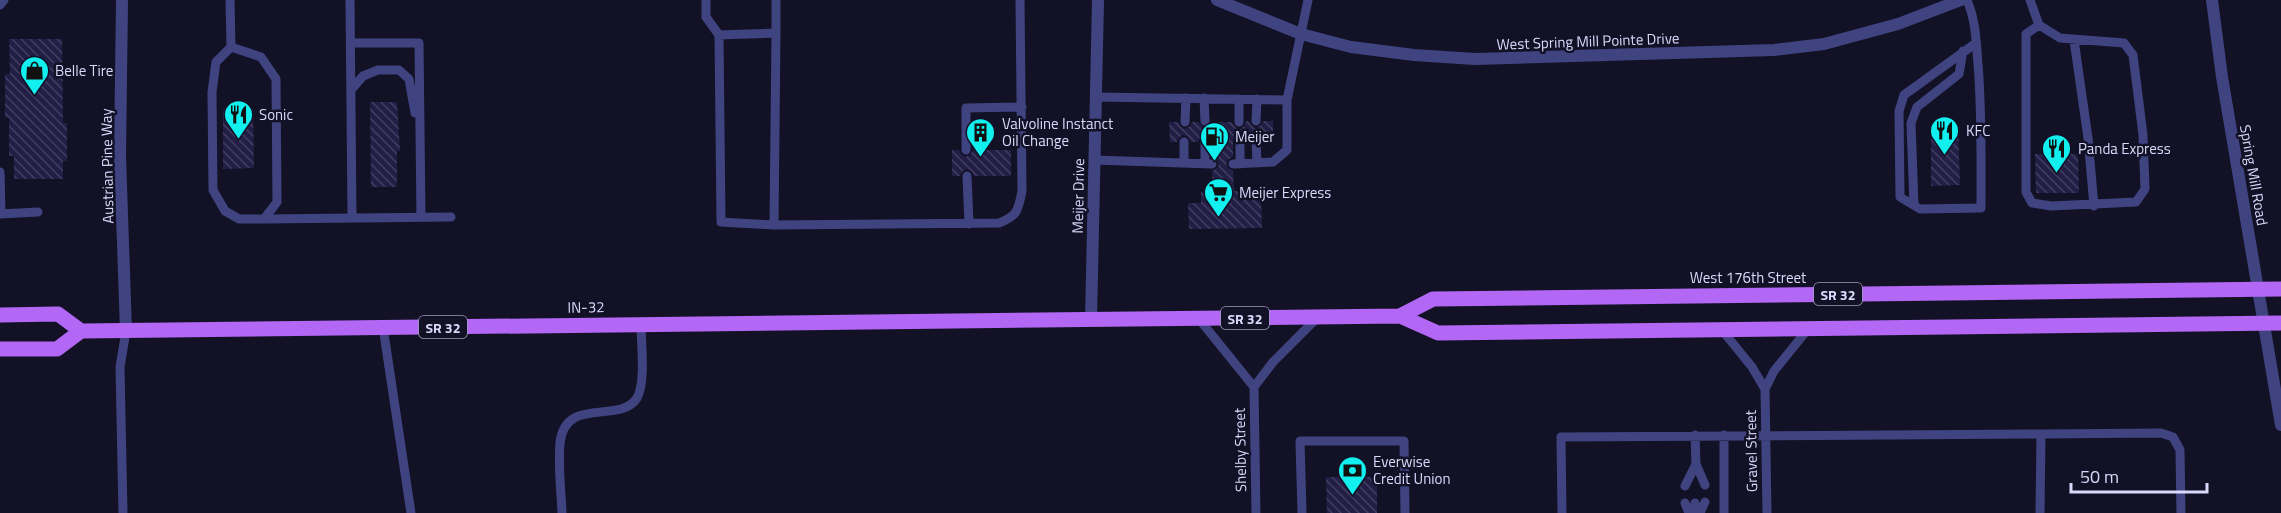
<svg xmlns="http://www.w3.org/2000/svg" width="2281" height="513" viewBox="0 0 2281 513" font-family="'Titillium Web',sans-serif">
  <defs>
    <pattern id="building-back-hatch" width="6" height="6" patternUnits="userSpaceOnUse" patternTransform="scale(1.5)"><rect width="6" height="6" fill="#221e46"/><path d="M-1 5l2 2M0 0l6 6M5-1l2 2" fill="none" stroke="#423e62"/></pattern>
  </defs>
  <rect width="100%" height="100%" fill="#131126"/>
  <path fill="url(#building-back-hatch)" d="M9 39H62L63 123H67V161H63V179H14V156H9V118H5V74H10Z
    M370 102H397L400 151H397V187H371Z
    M253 109 254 168 223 169V110Z
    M1246 121H1249L1252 126 1256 128 1261 125 1263 121H1273V142H1263L1261 137 1256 134 1252 136 1249 141H1247L1243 135H1237L1233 141V157L1229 159 1226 164 1228 168 1233 171 1234 191H1261L1262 228 1189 229 1188 203H1201V192H1213L1212 171 1217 168 1219 164 1216 159 1212 157V142L1208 136 1201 137 1198 142H1191L1188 137 1183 135 1179 138 1177 142H1170L1169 122H1178L1181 127 1185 129 1190 126 1192 122H1198L1205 128 1209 126 1212 122H1232L1235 127 1240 129 1244 126Z
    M1931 125 1958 126 1960 185 1931 186Z
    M952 150H959L961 154 965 157 970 155 973 150H1011V176H974L972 172 967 169 963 171 960 176H952Z
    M2035 154H2078L2079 193H2036Z
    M1326 477H1377V513H1327Z"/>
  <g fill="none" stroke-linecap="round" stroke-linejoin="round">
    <path stroke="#3f4481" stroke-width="9" d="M230 0 231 47 216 62 212 92 213 190 225 211 239 219H264L277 202 276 79 261 57 231 47
      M350 0 352 217
      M706 0V17L719 35 776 33V0
      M1967 0C1976 21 1976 41 1978 64 1982 112 1981 160 1981 208L1920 209 1900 197 1899 111 1904 95 1976 43
      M2030 0 2039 25 2060 38 2124 43 2133 55 2143 135 2145 189 2136 202 2051 206 2032 203 2026 192V34L2039 25
      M0 5 4 0
      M719 35 721 222 774 225 999 223C1018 216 1018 210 1022 191L1020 0
      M2074 40 2088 138 2094 206
      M351 43H419L421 217
      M351 90 363 76 378 70H399L409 79 415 113
      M1095 97 1287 100
      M1204 98 1205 121
      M1239 99V122
      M1256 121 1257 99
      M1185 122 1186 98
      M1240 141V164
      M1256 141 1257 163
      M1184 142V163
      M1205 142V163
      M966 150V108L1022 107
      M1094 160 1212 164
      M1233 164 1273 162 1287 150V100L1308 0
      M0 172 1 214
      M967 176 969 224
      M1914 205 1911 123 1917 107 1959 74 1963 51
      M0 214 38 212
      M264 219 451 217
      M774 225 776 33
      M1199 319 1254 387
      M383 327 411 513
      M1722 330 1752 367 1765 389 1767 513
      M1765 389 1774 371 1808 329
      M1695 435 1696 464 1705 485
      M1724 435V513
      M1685 486 1696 464
      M1685 503 1689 513
      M123 513 120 367 126 331
      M562 513C561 490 558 466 560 443 565 395 620 425 637 398 646 383 641 342 641 324
      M1256 513 1254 387 1273 362 1318 317
      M1302 513 1300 441H1404L1405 513
      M1562 513 1561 437 2041 434
      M1695 513V503
      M1700 513 1705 502
      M2040 513 2041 434 2161 433 2173 437 2180 450 2181 513"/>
    <path stroke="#3f4481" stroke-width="12" d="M122 0 120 156 126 331
      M1217 0 1301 34 1351 47 1414 55 1475 59 1774 50 1824 44 1898 24 1961 0
      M1091 320 1098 0"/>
    <path stroke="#3f4481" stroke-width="12" d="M2212 0 2222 77 2281 425"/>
    <path stroke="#b267f5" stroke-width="15" d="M0 315 58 314 81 331
      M1400 316 1433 299 2281 289
      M0 349H57L81 331 1400 316 1438 333 2281 323"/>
  </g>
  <defs>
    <symbol id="shop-pin" viewBox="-11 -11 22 30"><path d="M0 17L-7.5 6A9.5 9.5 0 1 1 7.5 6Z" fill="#12efef" stroke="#131126"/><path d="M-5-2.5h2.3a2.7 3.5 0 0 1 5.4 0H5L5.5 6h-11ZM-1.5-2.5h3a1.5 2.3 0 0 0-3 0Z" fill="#111"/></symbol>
    <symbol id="restaurant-pin" viewBox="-11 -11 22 30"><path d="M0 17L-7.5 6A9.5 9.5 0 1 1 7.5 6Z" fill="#12efef" stroke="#131126"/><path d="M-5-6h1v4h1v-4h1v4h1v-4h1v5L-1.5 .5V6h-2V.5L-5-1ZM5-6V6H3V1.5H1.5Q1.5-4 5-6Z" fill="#111"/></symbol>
    <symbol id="building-pin" viewBox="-11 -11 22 30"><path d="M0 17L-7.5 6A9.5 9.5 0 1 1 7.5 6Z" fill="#12efef" stroke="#131126"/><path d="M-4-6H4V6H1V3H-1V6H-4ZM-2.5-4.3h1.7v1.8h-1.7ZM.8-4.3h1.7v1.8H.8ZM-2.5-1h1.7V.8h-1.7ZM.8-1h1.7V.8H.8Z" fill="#111"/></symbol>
    <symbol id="fuel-pin" viewBox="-11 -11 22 30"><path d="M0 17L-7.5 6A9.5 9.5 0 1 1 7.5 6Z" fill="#12efef" stroke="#131126"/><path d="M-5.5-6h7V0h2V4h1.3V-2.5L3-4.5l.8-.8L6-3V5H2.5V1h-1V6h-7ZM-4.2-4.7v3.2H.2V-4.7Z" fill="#111"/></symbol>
    <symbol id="supermarket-pin" viewBox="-11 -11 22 30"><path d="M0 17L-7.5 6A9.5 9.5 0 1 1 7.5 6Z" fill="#12efef" stroke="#131126"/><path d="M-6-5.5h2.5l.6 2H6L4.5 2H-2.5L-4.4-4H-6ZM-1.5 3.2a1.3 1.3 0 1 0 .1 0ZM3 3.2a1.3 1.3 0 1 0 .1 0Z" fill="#111"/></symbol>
    <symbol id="bank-pin" viewBox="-11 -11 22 30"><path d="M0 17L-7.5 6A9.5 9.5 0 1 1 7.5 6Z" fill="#12efef" stroke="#131126"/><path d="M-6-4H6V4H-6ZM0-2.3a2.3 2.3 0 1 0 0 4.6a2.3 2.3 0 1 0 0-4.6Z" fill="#111"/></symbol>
  </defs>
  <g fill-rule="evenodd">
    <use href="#shop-pin" x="18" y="54" width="33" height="45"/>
    <use href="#restaurant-pin" x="222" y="98" width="33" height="45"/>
    <use href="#restaurant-pin" x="1928" y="114" width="33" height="45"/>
    <use href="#building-pin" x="964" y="116" width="33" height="45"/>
    <use href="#fuel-pin" x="1198" y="120" width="33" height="45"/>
    <use href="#restaurant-pin" x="2040" y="132" width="33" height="45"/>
    <use href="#supermarket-pin" x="1202" y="176" width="33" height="45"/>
    <use href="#bank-pin" x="1336" y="454" width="33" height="45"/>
  </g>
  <g text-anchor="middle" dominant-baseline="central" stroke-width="5" stroke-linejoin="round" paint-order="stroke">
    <g fill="#131126" stroke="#9e9dbc" stroke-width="1.5">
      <rect x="1814" y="283" width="48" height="22" rx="4.5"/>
      <rect x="1221" y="307" width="48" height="22" rx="4.5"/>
      <rect x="419" y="316" width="48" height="22" rx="4.5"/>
    </g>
    <g font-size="14" font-weight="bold" fill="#d9d9fc">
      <text x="1838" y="294">SR 32</text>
      <text x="1245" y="318">SR 32</text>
      <text x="443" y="327">SR 32</text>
    </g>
    <g font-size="15" fill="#d9d9fc" stroke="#131126">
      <text transform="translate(1588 41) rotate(-2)">West Spring Mill Pointe Drive</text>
      <text transform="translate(107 166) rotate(-91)">Austrian Pine Way</text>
      <text transform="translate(2254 175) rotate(80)">Spring Mill Road</text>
      <text transform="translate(1078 196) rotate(-89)">Meijer Drive</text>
      <text x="1748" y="277">West 176th Street</text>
      <text transform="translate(586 307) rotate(-1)">IN-32</text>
      <text transform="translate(1240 450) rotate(-91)">Shelby Street</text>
      <text transform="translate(1751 451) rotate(-91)">Gravel Street</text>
    </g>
    <g font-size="15" fill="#d9d9fc" stroke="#131126" text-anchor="start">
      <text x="55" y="70">Belle Tire</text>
      <text x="259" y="114">Sonic</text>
      <text x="1002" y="123">Valvoline Instanct<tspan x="1002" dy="17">Oil Change</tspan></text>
      <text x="1966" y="130">KFC</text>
      <text x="1235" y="136">Meijer</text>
      <text x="2078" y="148">Panda Express</text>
      <text x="1239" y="192">Meijer Express</text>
      <text x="1373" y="461">Everwise<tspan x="1373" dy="17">Credit Union</tspan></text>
    </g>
  </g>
  <path d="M2071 483v9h136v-9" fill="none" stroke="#d9d9fc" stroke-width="3"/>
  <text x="2080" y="483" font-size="18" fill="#d9d9fc" stroke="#131126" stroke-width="4.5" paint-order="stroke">50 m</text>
</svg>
